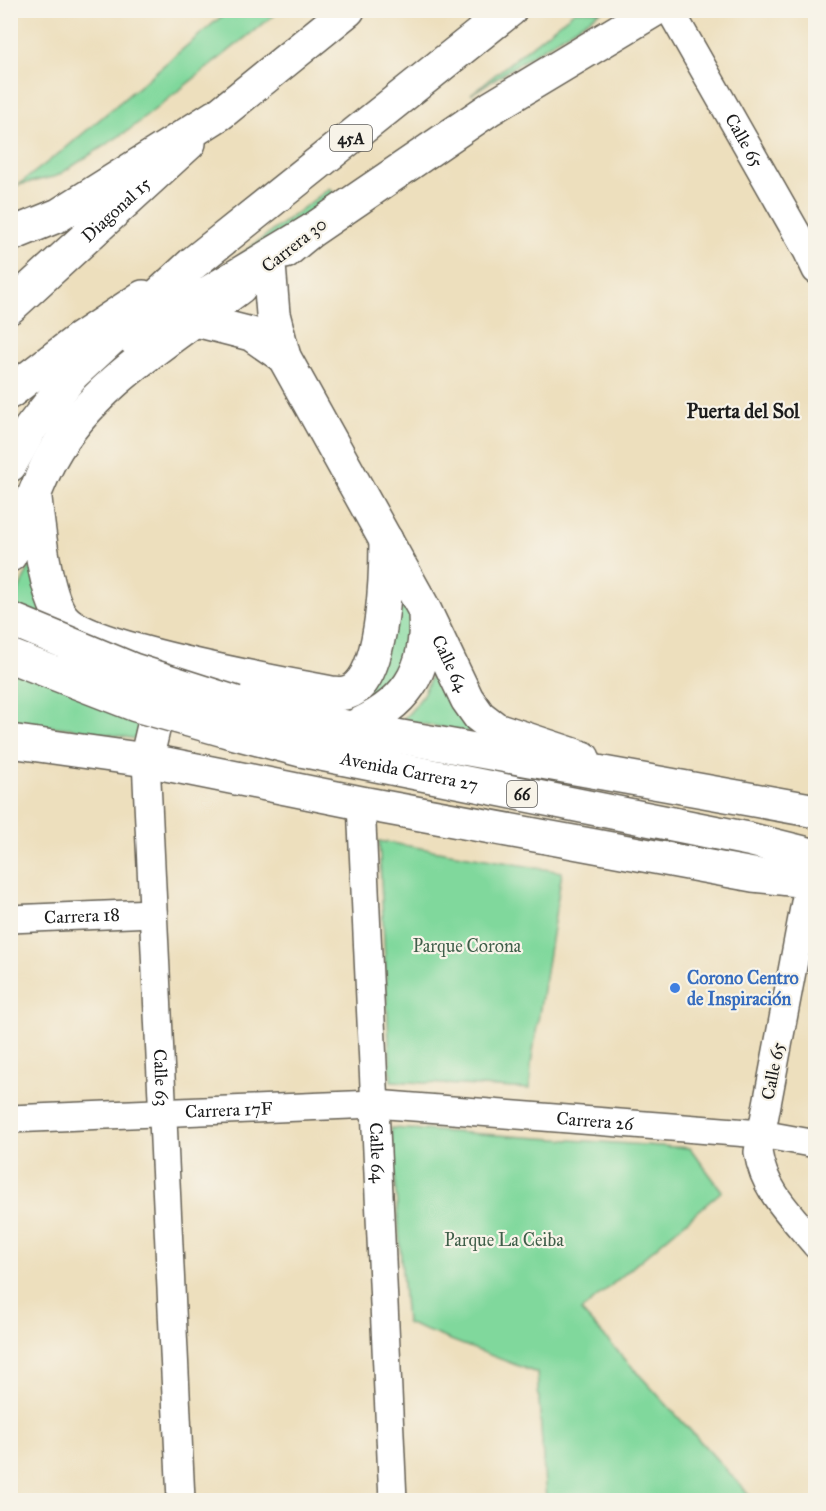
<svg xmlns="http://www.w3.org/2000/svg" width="826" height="1511" viewBox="0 0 826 1511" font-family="'IM FELL Great Primer',serif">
  <rect width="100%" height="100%" fill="#f7f3e8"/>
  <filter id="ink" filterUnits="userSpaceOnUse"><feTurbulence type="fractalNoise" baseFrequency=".0167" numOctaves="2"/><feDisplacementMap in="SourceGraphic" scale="12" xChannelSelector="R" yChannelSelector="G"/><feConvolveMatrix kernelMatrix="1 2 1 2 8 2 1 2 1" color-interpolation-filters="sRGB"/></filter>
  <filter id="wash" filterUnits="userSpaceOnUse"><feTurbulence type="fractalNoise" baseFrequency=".008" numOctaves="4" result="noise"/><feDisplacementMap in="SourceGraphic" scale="24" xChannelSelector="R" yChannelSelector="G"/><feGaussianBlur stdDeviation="1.35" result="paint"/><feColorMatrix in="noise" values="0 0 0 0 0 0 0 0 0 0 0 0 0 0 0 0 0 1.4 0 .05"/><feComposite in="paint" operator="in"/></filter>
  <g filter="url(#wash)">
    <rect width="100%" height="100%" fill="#eddfbd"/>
    <path fill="#80d89c" stroke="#4e7a5c" stroke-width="1.5" d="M229 10 279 11 129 130 57 176 18 185 67 147Z
      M575 11H602L471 94Z
      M330 188 337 198 225 266Z
      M31 563 38 595 156 669 136 739 76 729 11 722V608Z
      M393 582 414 613C407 656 408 690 360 704Z
      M436 660 476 734 402 720C422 702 429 685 436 660Z
      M379 841 562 872 531 1064 530 1089 391 1081Z
      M391 1128 690 1148 722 1191 581 1311 754 1500H546L537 1373 406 1323Z"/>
  </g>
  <g filter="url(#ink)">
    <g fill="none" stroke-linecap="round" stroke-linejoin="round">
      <defs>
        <g id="minor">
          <path id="s1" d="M670 10 807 251 816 270"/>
          <path id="s2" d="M146 760 181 1500"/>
          <path id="s3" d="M361 803 393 1500"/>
          <path d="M809 881 758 1152C764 1191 791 1215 816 1245"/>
          <path id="s4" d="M10 919 153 913"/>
          <path id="s5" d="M10 1119 375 1104 761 1134 816 1144"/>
        </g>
        <g id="tertiary">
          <path id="s6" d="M269 265 273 314 284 357 424 609 467 699 479 716 496 729 583 758"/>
          <path d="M196 320 251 334 284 357"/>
          <path d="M351 728C404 706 429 673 425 614"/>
          <path d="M10 741 146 760 361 803 753 875 816 882"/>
          <path d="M146 760 164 683"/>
        </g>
        <path id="secondary" d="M285 252 308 233 491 108 654 10
          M35 498C38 527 45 594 62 617 87 650 281 683 331 693 341 694 349 694 357 687 384 663 386 575 386 540
          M10 555C25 523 34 489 51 458 93 383 173 338 240 287"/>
        <g id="primary">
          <path id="s7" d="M10 307 189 143"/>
          <path d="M10 392 78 340 143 297"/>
        </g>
        <g id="trunk">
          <path d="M10 235 59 215 221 113 348 10"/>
          <path d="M133 338 308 233"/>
          <path d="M10 465 30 429 72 375 192 264 510 10"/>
          <path d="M236 703 351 728 816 811"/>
          <path id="s8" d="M228 731 301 750 748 839 816 856"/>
        </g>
      </defs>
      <use href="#minor" stroke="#656054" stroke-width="30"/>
      <use href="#tertiary" stroke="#656054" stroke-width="36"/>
      <use href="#secondary" stroke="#656054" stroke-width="36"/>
      <use href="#primary" stroke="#656054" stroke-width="36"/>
      <use href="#trunk" stroke="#656054" stroke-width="36"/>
      <use href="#minor" stroke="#fff" stroke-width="27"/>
      <use href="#tertiary" stroke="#fff" stroke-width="33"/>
      <use href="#secondary" stroke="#fff" stroke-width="33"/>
      <use href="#primary" stroke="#fff" stroke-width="33"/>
      <use href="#trunk" stroke="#fff" stroke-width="33"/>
      <defs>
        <path id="trunk-bridge" d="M10 619 133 670 236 703
          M10 656 136 705 228 731"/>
      </defs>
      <use href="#trunk-bridge" stroke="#656054" stroke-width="36" stroke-linecap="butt"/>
      <use href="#trunk-bridge" stroke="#fff" stroke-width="33"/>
    </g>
  </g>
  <circle fill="#3f7fe0" stroke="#f7f3e8" stroke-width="2" cx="675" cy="988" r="6"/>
  <g text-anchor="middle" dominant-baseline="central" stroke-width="4.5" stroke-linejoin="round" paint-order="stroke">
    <g fill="#f7f3e8" stroke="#5e5c59" stroke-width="1.5">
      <rect x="330" y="125" width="42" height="26" rx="4.5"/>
      <rect x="507" y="781" width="30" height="26" rx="4.5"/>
    </g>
    <g font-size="16" font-weight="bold" fill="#1c1c1c">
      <text x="351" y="138">45A</text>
      <text x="522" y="794">66</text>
    </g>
    <g font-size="18" fill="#1c1c1c" stroke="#f7f3e8">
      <text stroke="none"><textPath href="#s1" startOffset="150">Calle 65</textPath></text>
      <text stroke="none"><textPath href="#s7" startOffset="144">Diagonal 15</textPath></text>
      <text transform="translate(294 245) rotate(-38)">Carrera 30</text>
      <text stroke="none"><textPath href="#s6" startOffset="442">Calle 64</textPath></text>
      <text stroke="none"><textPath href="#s8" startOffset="186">Avenida Carrera 27</textPath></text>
      <text stroke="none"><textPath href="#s4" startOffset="72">Carrera 18</textPath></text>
      <text transform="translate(773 1071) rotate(-79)">Calle 65</text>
      <text stroke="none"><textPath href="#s2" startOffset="318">Calle 63</textPath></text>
      <text stroke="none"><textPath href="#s5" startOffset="219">Carrera 17F</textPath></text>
      <text stroke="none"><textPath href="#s5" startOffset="586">Carrera 26</textPath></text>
      <text stroke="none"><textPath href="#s3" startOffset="350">Calle 64</textPath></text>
    </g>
    <g font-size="18" fill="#3f5e49" stroke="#f7f3e8">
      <text x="467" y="946">Parque Corona</text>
      <text x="504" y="1240">Parque La Ceiba</text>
    </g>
    <g font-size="18" font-weight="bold" fill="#366cbe" stroke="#f7f3e8" text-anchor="start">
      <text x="687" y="978">Corono Centro<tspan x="687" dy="21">de Inspiración</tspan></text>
    </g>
    <g font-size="20" font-weight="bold" fill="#1c1c1c" stroke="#f7f3e8">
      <text x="743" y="411">Puerta del Sol</text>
    </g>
  </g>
  <rect width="826" height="1511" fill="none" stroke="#f7f3e8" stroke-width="36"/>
</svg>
